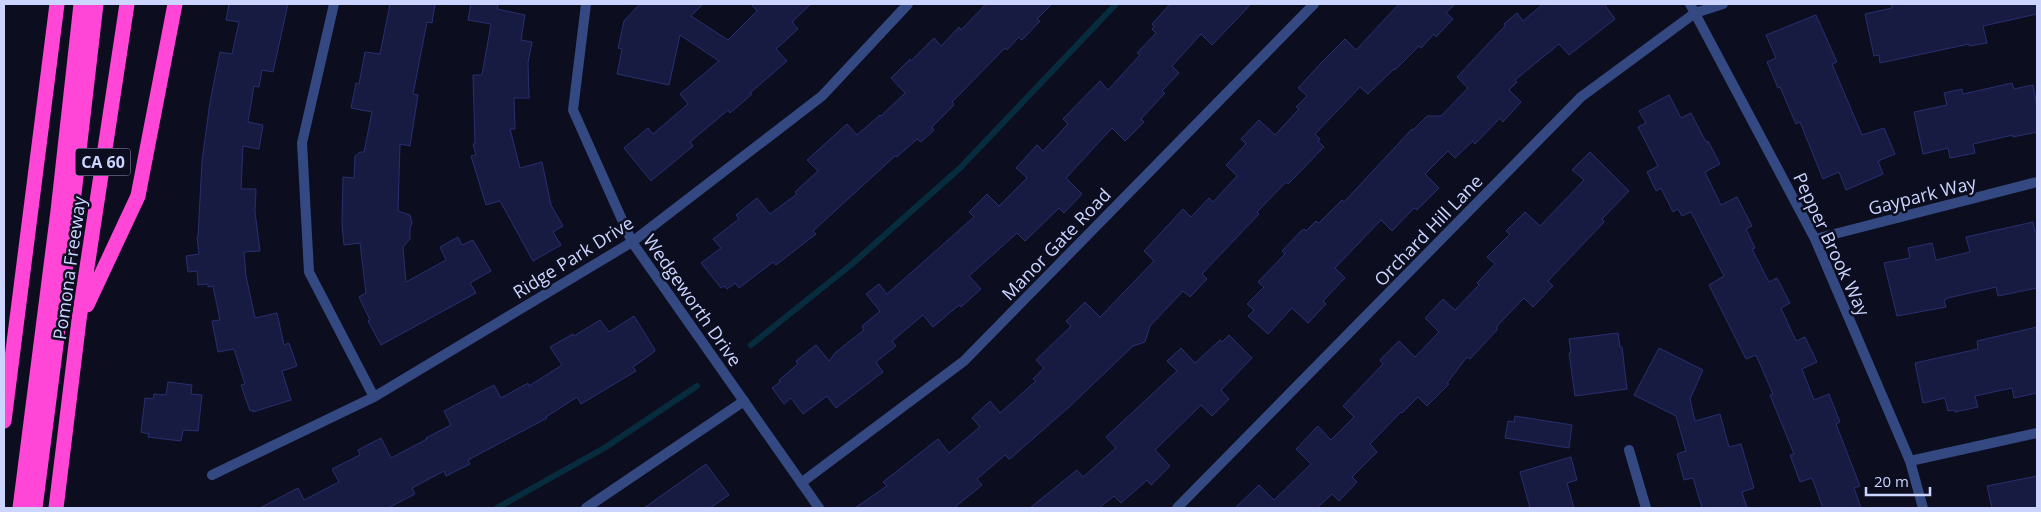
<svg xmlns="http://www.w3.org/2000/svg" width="2041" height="512" viewBox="0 0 2041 512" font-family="'Open Sans',sans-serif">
  <rect width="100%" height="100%" fill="#0c0e20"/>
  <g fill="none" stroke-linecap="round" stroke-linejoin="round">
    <path stroke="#072c3e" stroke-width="6" d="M751 345 852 264 960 168 1116 4
      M497 508 606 447 697 386"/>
  </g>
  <path fill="#171b42" stroke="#282f6f" d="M229 4H288L273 72 262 70 259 87 254 86 248 122 263 125 259 149 243 146 241 189H256L255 212 260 251 244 252 246 276 255 318 277 313 284 345 289 343 297 366 282 371 291 400 253 412V410L250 411 241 385 245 384 234 349 218 352 212 321 220 320 213 286 208 287V284L198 285 197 271 188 272 186 256 199 254 197 237H198L202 161 210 102 220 52 232 54 239 22 226 20Z
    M390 4H435L432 23 427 22 413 94 418 95 410 146 400 144 398 211 410 215 412 223 410 228V239L403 247 406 282 446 260 440 247 458 237 462 245 473 240 491 271 470 283 476 293 381 345 368 321 370 320 359 297 366 293 360 243 344 245 342 224 343 177 354 178 355 156 360 152H364L372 112 351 108 356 83 359 84 365 52 380 54Z
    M471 4H498L497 9 525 15 521 40 532 42 528 63 529 98H514L515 129H510L520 168 542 162 551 205 563 226 553 232 561 245 533 261 500 201 486 205 471 156 476 155 473 144H475L473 75H482L491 24 468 20Z
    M640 4H703L691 16 728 40 757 11 751 4H811L792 22 798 29 776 49 787 61 750 93 752 94 730 113 728 110 690 142 693 146 651 181 624 148 648 128 653 134 688 104 680 94 719 61 680 35 669 85 617 74 622 49 618 48 624 21Z
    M986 4H1052L1037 19 1040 21 1022 40 1019 37 1007 50 1005 48 952 102 954 105 932 127 934 130 921 142 917 139 897 157 895 156 813 231 816 234 776 265 773 262 739 288 735 283 727 289 724 286 721 288 701 263 721 248 713 239 739 219 736 215 757 198 770 214 797 194 795 192 818 171 807 160 847 124 857 135 880 115 881 116 905 93 891 78 910 59 911 61 934 38 941 46 959 27 961 30Z
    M1170 4H1251L1212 45 1201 34 1172 66 1179 73 1162 91 1165 93 1141 119 1144 122 1125 141 1112 128 1066 178 1082 194 1064 213 1059 208 1025 241 1017 233 969 276 981 289 961 307 959 305 933 327 923 315 892 341 896 346 876 362 883 372 836 408 827 396 803 414 791 398 784 404 772 388 780 382 779 380 798 364 796 361 816 345 829 361 836 352 864 330 862 326 880 311 866 294 879 284 887 294 974 217 969 212 987 194 999 206 1027 178 1016 168 1037 145 1043 151 1068 124 1063 119 1100 81 1108 90 1140 55 1137 53 1156 33 1152 29 1154 26 1152 24Z
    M1399 4H1455L1446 13 1453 19 1436 37 1434 34 1421 48 1419 46 1395 70 1394 69 1368 94 1360 87 1315 134 1320 139 1318 141 1324 147 1288 184 1286 182 1257 212 1259 214 1202 274 1207 279 1190 297 1183 291 1150 326 1145 342 1133 346 1068 408 1011 458 1009 459 1005 455 977 479 982 485 954 508H855L887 486 883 482 938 439 949 453 980 427 972 418 990 401 1000 413 1036 381 1033 379 1044 368 1036 360 1071 326 1066 321 1085 302 1100 317 1154 261 1144 251 1183 209 1191 217 1209 198 1213 202 1237 176 1226 165 1246 144 1241 139 1259 120 1275 135 1299 109 1296 107 1307 96 1298 88 1322 62 1345 39 1356 50Z
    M1543 4H1604L1615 19 1569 55 1559 44 1515 80 1517 82 1509 90 1521 102 1503 122 1500 118 1475 144 1473 141 1455 158 1448 151 1425 174 1439 188 1417 210 1414 208 1392 231 1381 220 1356 246 1335 268 1345 278 1323 301 1326 304 1308 323 1292 308 1268 334 1248 316 1254 310 1247 304 1264 287 1258 282 1285 254 1282 251 1301 231 1304 229 1306 231 1316 221 1319 223 1342 200 1344 202 1412 129 1413 130 1427 116H1441L1468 88 1457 77 1505 26 1504 24 1517 13 1523 21Z
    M1891 4H2037V14L1983 26 1987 43 1969 46V44L1880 63 1879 55 1874 56 1865 14 1892 8Z
    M1816 15 1837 62 1832 64 1862 135 1884 128 1895 154 1878 161 1883 174 1846 190 1839 172 1823 179 1800 122 1796 124 1780 87 1778 88 1767 62 1776 58 1766 35Z
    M2012 83 2014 89 2033 85 2037 106V132L2013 137V135L1973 144 1975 153 1950 158 1948 148 1923 154 1914 112 1947 105 1944 93 1962 89 1963 94Z
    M1669 95 1681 118 1691 113 1706 142 1708 141 1720 164 1705 172 1721 205 1737 197 1752 226 1746 229 1755 248 1752 249 1769 282 1777 278 1790 303 1781 308 1796 341 1805 337 1817 362 1802 369 1814 400 1829 394 1840 422 1836 424 1860 486 1854 488 1861 508H1823L1812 478 1800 482 1790 455 1794 454 1770 395 1773 394 1756 355 1746 359 1709 285 1724 276 1691 212 1682 216 1678 209 1673 212 1661 188 1656 191 1647 172 1658 166 1638 127 1646 123 1639 111Z
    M1590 152 1629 191 1602 219 1604 222 1548 281 1553 286 1533 307 1524 298 1497 326V330L1470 359 1467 357 1447 383 1449 384 1427 406 1418 397 1402 413 1401 412 1370 444 1377 452 1352 477 1357 482 1339 501 1332 494 1317 508H1235L1259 485 1274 500 1311 464 1296 449 1318 426 1331 440 1354 417 1343 406 1383 364 1380 360 1399 341 1415 357 1439 332 1425 318 1443 299 1455 310 1479 285 1477 283 1495 264 1487 257 1510 234 1506 231 1525 212 1540 226 1584 180 1572 170Z
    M2033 222 2035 232H2037V288L1998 296 1996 287 1948 298 1944 300 1946 307 1897 316 1884 263 1910 258 1908 248 1932 243 1936 260 1970 252 1966 237Z
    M634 316 655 350 654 352 633 367 636 371 581 404 577 397 546 417 547 418 468 460 470 464 446 476 444 471 412 488 415 494 388 508H260L298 488 304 500 339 482 332 469 360 455 358 450 381 438 391 458 427 439 426 438 451 425 444 411 494 385 501 398 528 383 529 386 562 365 550 347 573 334 574 336 600 320 609 332Z
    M2037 327V393L2014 398 2012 388 1975 396 1978 407 1955 412 1954 410 1948 411 1945 398 1923 403 1915 363 1978 349 1977 341Z
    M1618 333 1620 347H1622L1627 389 1575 396 1569 353H1571L1569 339Z
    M1229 335 1252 358 1221 390 1229 399 1212 416 1201 405 1155 450 1170 466 1151 485 1147 480 1121 503 1114 496 1099 508H1030L1077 470 1083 477 1116 448 1106 437 1177 371 1167 361 1181 348 1195 363 1220 340 1222 342Z
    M1659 348 1703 370 1690 399 1695 421 1720 414 1729 447 1741 444 1754 488 1742 492 1747 508H1702L1693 478 1684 480 1677 454 1686 451 1676 416 1634 395Z
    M168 382 192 385 191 394 202 395 198 431 183 430 181 441 148 437 149 434 141 432 145 398 153 399 154 394 166 395Z
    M1515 416 1572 425 1569 448 1505 438 1508 421 1514 422Z
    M1571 457 1577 480 1567 483 1574 508H1530L1520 472Z
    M706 464 729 495 710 508H644Z
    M2037 476V508H1992L1987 486Z"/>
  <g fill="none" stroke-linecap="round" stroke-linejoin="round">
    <path stroke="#344982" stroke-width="10" d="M586 508 744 401"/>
    <path stroke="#344982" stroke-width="10" d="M334 4 302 143 309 272 374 397
      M586 4 573 110 632 242 819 508
      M1690 4 1815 239 1910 461 1923 508
      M1815 239 2037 182
      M1629 450 1646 508
      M1910 461 2037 433
      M212 475 374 397 632 242 822 96 908 4
      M801 483 964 361 1314 4
      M1177 508 1581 97 1695 13 1723 4"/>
    <path stroke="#ff46d7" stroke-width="15" d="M87 305 138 196 175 4
      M4 421 57 4
      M20 508 58 211 81 4
      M35 508 61 306 96 4
      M56 508 79 320 127 4"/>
  </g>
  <g text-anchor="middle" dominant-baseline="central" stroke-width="5" stroke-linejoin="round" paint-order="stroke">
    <rect fill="#0c0e20" stroke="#9299bc" stroke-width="1" x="75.5" y="148.5" width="55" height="27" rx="4"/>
    <g font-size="16" font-weight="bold" fill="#cbd5ff">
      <text x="103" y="162">CA 60</text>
    </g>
    <g font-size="18" fill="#cbd5ff" stroke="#0c0e20">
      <text transform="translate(1922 195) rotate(-14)">Gaypark Way</text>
      <text transform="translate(1428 230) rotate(-46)">Orchard Hill Lane</text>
      <text transform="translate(1056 244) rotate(-46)">Manor Gate Road</text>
      <text transform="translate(1832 244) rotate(65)">Pepper Brook Way</text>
      <text transform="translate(573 257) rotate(-32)">Ridge Park Drive</text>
      <text transform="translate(69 268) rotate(-82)">Pomona Freeway</text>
      <text transform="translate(693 300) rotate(55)">Wedgeworth Drive</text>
    </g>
  </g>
  <rect width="2041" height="512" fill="none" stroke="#cbd5ff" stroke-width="10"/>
  <path d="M1866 487v8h64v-8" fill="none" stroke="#cbd5ff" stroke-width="2.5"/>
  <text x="1874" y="487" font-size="15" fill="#cbd5ff" stroke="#0c0e20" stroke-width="4" paint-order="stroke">20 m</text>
</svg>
